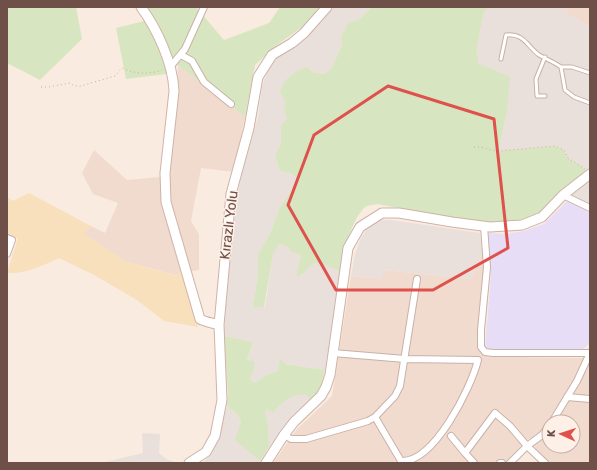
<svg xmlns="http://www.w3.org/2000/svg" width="597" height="470" viewBox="0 0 597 470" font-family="Rubik,sans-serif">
  <rect width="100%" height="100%" fill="#faebe0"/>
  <path fill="#f1dbcf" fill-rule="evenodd" d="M566 7H590V27L567 14Z
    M178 65 245 117 234 172 201 168 191 221 199 234V270L188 272 169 203 168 180 177 99Z
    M94 150 127 180 160 177 164 207 181 271 178 276 127 262 83 234 91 226 105 233 118 203 93 194 82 173Z
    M482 253 484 272 478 347 485 355 504 357 590 358V463L545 462 529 438 504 463H273L297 429 332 396 351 276 381 279 384 270 471 279ZM549 422H573V446H549Z"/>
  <path fill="#e9dfdb" d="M334 7H372L361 18 347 24 341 38 342 45 331 69 324 74 312 72 280 92 287 103 284 109 287 119 281 125V143L275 155 280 171 290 173 297 178 292 190 280 207 270 234 258 254V273L253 307H265L273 254 279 244 288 247 291 252 301 255 296 276H300L314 263 327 266 340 271 329 358 325 370 285 364 278 371 268 374 258 381 251 382 250 378 253 373 247 360 253 342 224 336V330L232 236 240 181 258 117 262 87 267 71 274 61 280 55 302 42Z
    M489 7H566L567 14 590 27V208L563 195 589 175 583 167 568 158 564 150 555 146 498 151 507 113 477 63 476 55 483 15Z
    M381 220H392L480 233 482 253 471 279 384 270 381 279 351 276 355 254 361 238 369 226Z
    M300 394H305L310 399 293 415 269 447 268 425 265 411 268 409 273 413 278 406 288 399Z
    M227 406 237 414 241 421 236 440 260 461V463H203L212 453 220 433Z
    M142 433 160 434 159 453 166 459 177 463H101L143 453Z"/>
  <path fill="#e8ddf6" d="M567 201 590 213V343L583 349 488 350 485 347 491 276 487 247V233L505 234 524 231 544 224Z"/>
  <path fill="#d7e6c0" d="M7 7H76L82 39 40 80 7 63Z
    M136 7H196L224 40 269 23 280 7H320L302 27 277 45 255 65 245 117 178 65 167 74 126 79 116 28 144 21Z
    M372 7H489L483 15 476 55 479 57 477 63 510 77 507 113 498 151 555 146 564 150 568 158 583 167 586 171 553 200 543 211 523 219 493 225 377 204C374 205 370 205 367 206 353 214 342 256 340 271L327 266 314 263 300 276H296L301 255 291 252 288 247 279 244 273 254 264 307H253L258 273V254L270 234 280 207 292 190 297 178 290 173 280 171 275 155 281 143V125L287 119 284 109 286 103 280 92C285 77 293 74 306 67L312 72 324 74 331 69 342 45 341 38 347 24 361 18Z
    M224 336 253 342 247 360 254 361C255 368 254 372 250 378L252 382 258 381 268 374 278 371 280 359 285 364 325 370 320 390 310 399 305 394C292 395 281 402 273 413L268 409 265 411 268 425 269 447 260 461 235 440 241 421 237 414 227 406 228 395Z"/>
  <path fill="#f8e0bc" d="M29 193 91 226 84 234 127 262 177 276 181 271 198 327 164 321 137 300 94 275 59 258C42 266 26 274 7 273L18 238 7 235V197L13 201Z"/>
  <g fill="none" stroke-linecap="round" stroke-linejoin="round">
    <defs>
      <path id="lane" d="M545 57 536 79 537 96H545
        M501 59 506 35C524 33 527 46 539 55 546 59 554 62 561 67L565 90 574 97 590 103
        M561 67H572L590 73"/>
      <path id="street" d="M181 55 192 61 204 82 231 104
        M170 67 185 49 204 7
        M563 195 590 208
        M484 226 487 267 481 330V347L485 352 493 353H590
        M7 238 12 240 7 254
        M333 353 405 359 478 360C471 388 434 463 401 461L375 417
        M567 397 590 399
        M552 422 577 381 590 353
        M284 435 291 439H306L368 421 375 417 395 396 400 386 417 279
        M451 436 465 453
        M474 463 465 453 495 413 510 426 527 446 545 463
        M500 463H502
        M510 463 527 446 542 435 549 426"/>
      <path id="secondary" d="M141 7C157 29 173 63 174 91L165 173 166 202 200 319C205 322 213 323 219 325
        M189 463 206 452 215 436 222 400 219 325 231 194 249 128 258 77 272 55 292 43 304 33 327 7
        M266 463 284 435 294 422 321 396 326 387 330 375 348 248 360 227 382 213H399L452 222 490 227 522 225 542 217 563 195 590 174"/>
    </defs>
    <use href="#lane" stroke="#c9b1a8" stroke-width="5"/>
    <use href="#street" stroke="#c9b1a8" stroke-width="8"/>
    <use href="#secondary" stroke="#cfb2a8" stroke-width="11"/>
    <path stroke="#d2a89d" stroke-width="1" stroke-dasharray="1 3" stroke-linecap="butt" d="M41 87H49L70 83 74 86H81L115 76 122 68C136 74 148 75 162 70
      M474 147C482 146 490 151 498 151L555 146 564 150 568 158 585 169"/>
    <use href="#lane" stroke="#fff" stroke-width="3"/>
    <use href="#street" stroke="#fff" stroke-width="6"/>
    <use href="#secondary" stroke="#fff" stroke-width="9"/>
  </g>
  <path fill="none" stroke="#de514c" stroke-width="3" stroke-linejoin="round" d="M388 86 494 119 508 248 433 290H336L288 205 314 135Z"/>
  <g text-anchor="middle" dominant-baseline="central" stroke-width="3" stroke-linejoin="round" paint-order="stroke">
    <g font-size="14" fill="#6f5049" stroke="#fef0e6">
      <text transform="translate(229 225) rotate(-83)">Kırazlı Yolu</text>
    </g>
  </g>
  <rect width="597" height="470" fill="none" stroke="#6f5049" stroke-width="16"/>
  <g transform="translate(561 434) rotate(273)"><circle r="19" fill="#fef0e6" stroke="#c5b0a7"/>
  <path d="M0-3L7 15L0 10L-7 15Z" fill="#de514c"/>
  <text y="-6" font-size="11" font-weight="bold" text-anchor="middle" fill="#6f5049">K</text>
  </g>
</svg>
